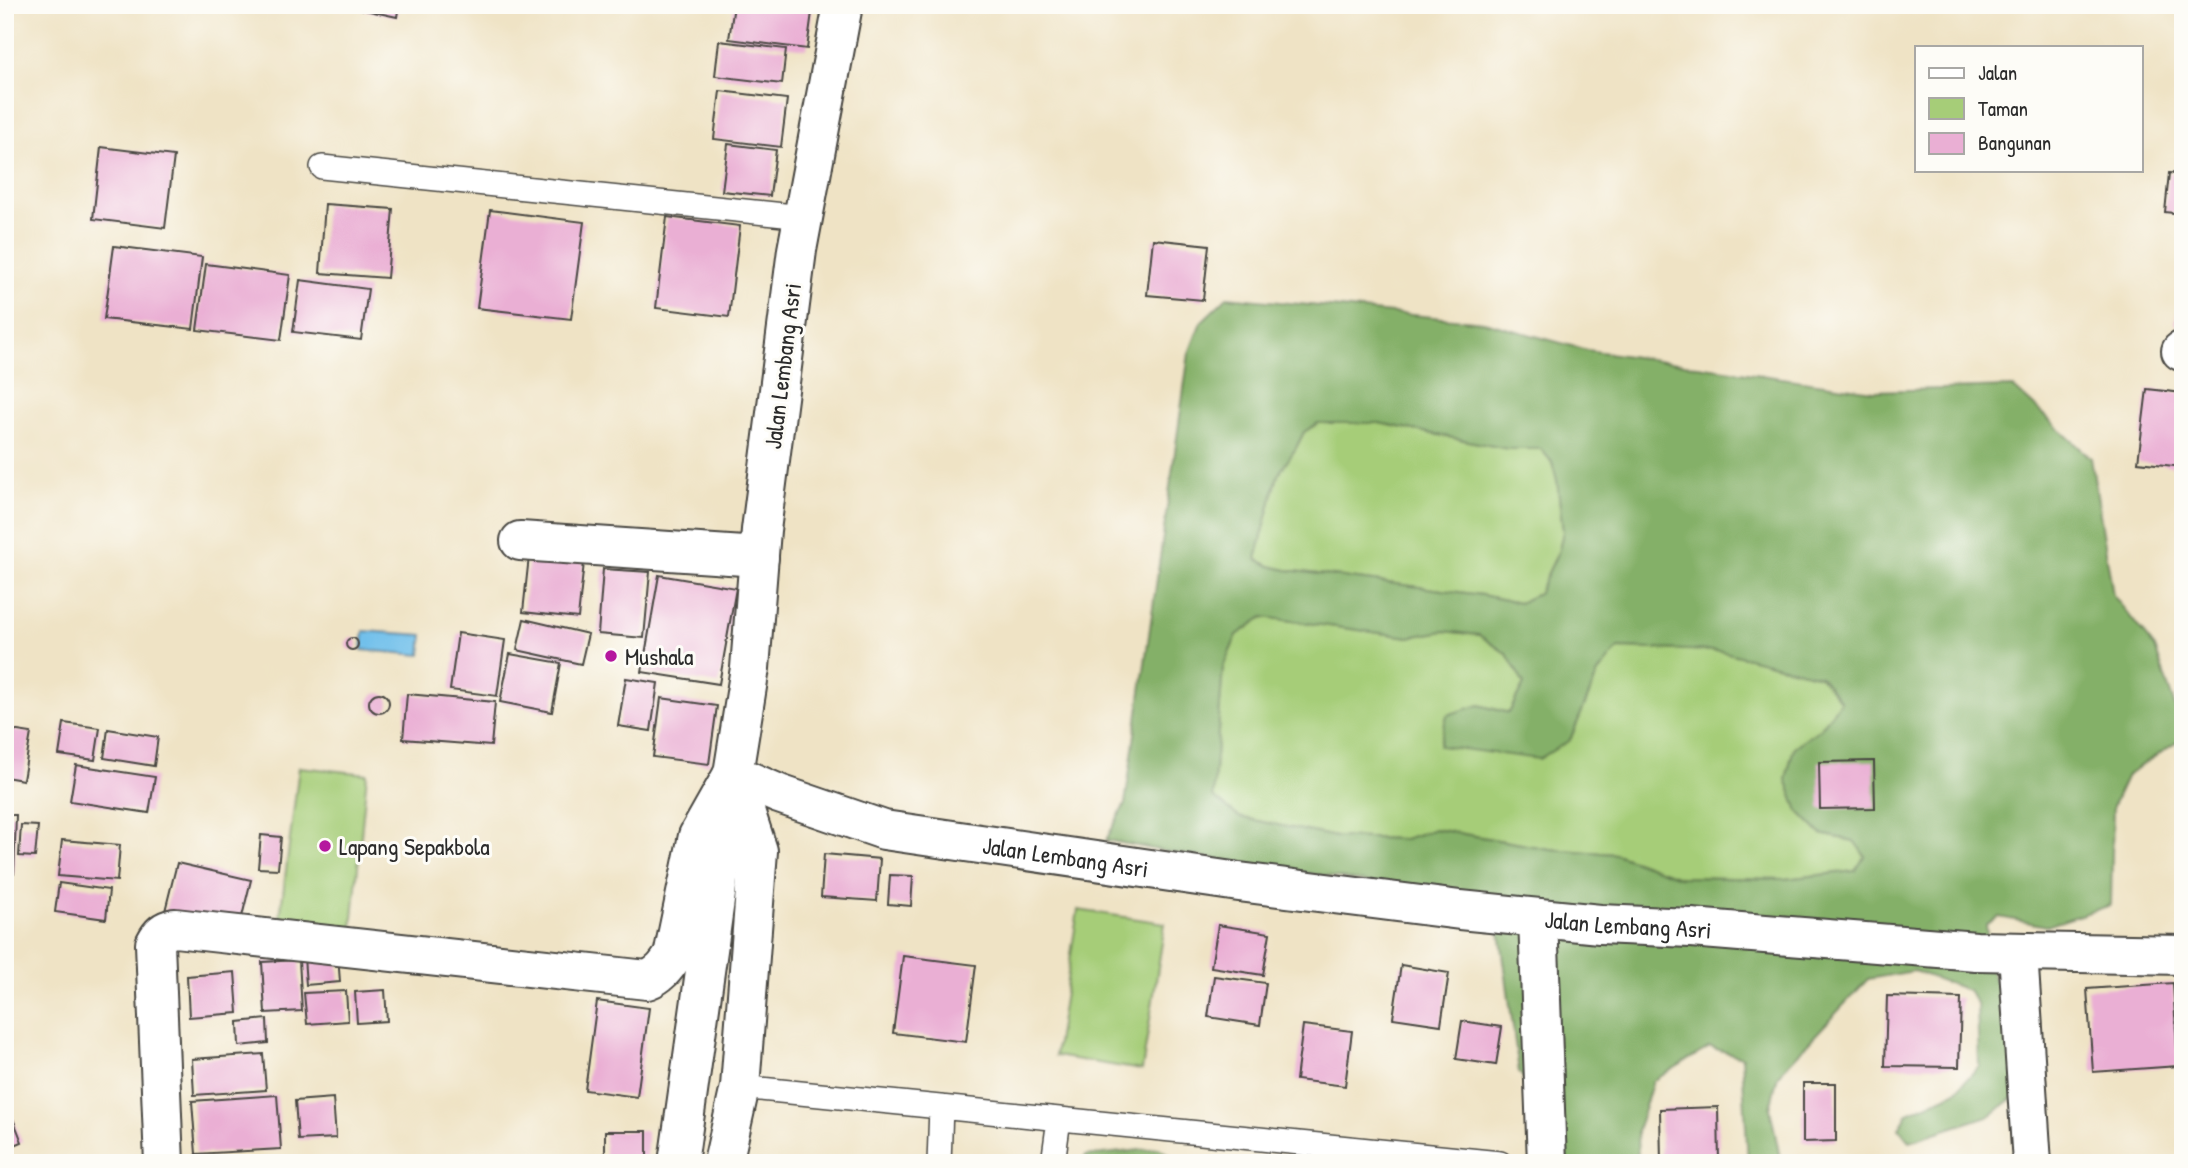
<svg xmlns="http://www.w3.org/2000/svg" width="2188" height="1168" viewBox="0 0 2188 1168" font-family="'Patrick Hand',sans-serif">
  <rect width="100%" height="100%" fill="#fdfcf7"/>
  <filter id="ink" filterUnits="userSpaceOnUse"><feTurbulence type="fractalNoise" baseFrequency=".0143" numOctaves="2"/><feDisplacementMap in="SourceGraphic" scale="14" xChannelSelector="R" yChannelSelector="G"/><feConvolveMatrix kernelMatrix="1 2 1 2 8 2 1 2 1" color-interpolation-filters="sRGB"/></filter>
  <filter id="wash" filterUnits="userSpaceOnUse"><feTurbulence type="fractalNoise" baseFrequency=".00686" numOctaves="4" result="noise"/><feDisplacementMap in="SourceGraphic" scale="28" xChannelSelector="R" yChannelSelector="G"/><feGaussianBlur stdDeviation="1.57" result="paint"/><feColorMatrix in="noise" values="0 0 0 0 0 0 0 0 0 0 0 0 0 0 0 0 0 1.4 0 .05"/><feComposite in="paint" operator="in"/></filter>
  <g filter="url(#wash)">
    <rect width="100%" height="100%" fill="#efe3c5"/>
    <path fill="#a6cd78" stroke="#687c52" stroke-width="2" d="M1319 423H1379L1508 449H1541L1552 462 1557 480 1563 532 1559 550 1538 594 1519 603 1482 595 1287 570 1270 566 1256 559 1278 475 1296 448 1304 432Z
      M1263 617 1409 637 1444 631 1479 635 1507 654 1524 684 1509 713 1479 705 1570 740 1598 673 1618 648 1720 651 1820 676 1841 701 1820 729 1794 747 1786 779 1798 811 1821 834 1854 841 1866 856 1855 871 1784 879 1679 877 1616 854 1550 849 1435 829 1404 839 1336 837 1239 817 1213 797 1223 667 1237 635Z
      M299 767 367 774 352 928 280 918Z
      M1078 910 1165 923 1142 1070 1055 1056Z"/>
    <path fill="#84b068" stroke="#586e4a" stroke-width="2" fill-rule="evenodd" d="M1227 297 1484 322 1587 350 1873 391 2013 387 2091 458 2113 595 2155 648 2183 730V738L2127 775 2113 805 2111 905 2047 926 1999 917 1986 924 1990 968 2021 1045 2017 1095 1991 1115 1910 1141 1899 1128 1908 1113 1955 1092 1979 1066 1977 1004 1968 990 1914 971 1868 979 1778 1075 1770 1108 1781 1163H1748L1742 1057 1710 1047 1653 1081 1637 1131 1638 1163H1560L1558 1125 1519 1072 1496 902 1163 851 1106 840 1125 804 1189 353 1201 322ZM1318 423H1379L1508 449H1541L1552 462 1557 480 1563 532 1559 550 1538 594 1519 603 1482 595 1287 570 1270 566 1256 559 1278 475 1296 448 1304 432ZM1263 617 1409 637 1444 631 1479 635 1507 654 1524 684 1509 713 1479 705 1447 715 1439 746 1539 759 1570 740 1598 673 1618 648 1720 651 1820 676 1841 701 1820 729 1794 747 1786 779 1798 811 1821 834 1854 841 1865 856 1855 871 1784 879 1679 877 1616 854 1550 849 1435 829 1404 839 1336 837 1239 817 1213 797 1223 667 1237 635Z
      M1159 1148 1172 1157 1171 1163H1081L1086 1156Z"/>
    <path fill="#71c0eb" stroke="#4e768b" stroke-width="2" d="M364 631 423 635 421 655 362 650Z"/>
    <g id="blocks">
      <path fill="#eaafd4" d="M342 5H399L397 17Z
        M734 5H813L807 49 729 39Z
        M719 41 786 49 782 84 715 76Z
        M720 91 787 99 781 147 714 139Z
        M728 144 776 150 770 196 722 191Z
        M101 147 174 156 165 228 93 219Z
        M2169 173 2183 174V214L2165 212Z
        M325 204 393 209 387 278 320 273Z
        M490 210 584 222 571 319 477 308Z
        M667 217 740 226 729 317 656 308Z
        M1153 239 1209 245 1203 300 1147 295Z
        M114 246 202 257 193 329 104 319Z
        M206 264 290 275 281 340 197 330Z
        M300 280 368 289 361 340 293 332Z
        M2181 287 2183 288V325L2175 324Z
        M2147 389 2183 393V467L2138 462Z
        M530 547 585 553 578 618 523 612Z
        M603 569 650 572 644 638 598 634Z
        M659 575 736 588 719 684 642 672Z
        M524 619 588 634 581 664 517 650Z
        M458 633 505 640 497 696 450 690Z
        M346 644a6 6 0 1 1 12 0a6 6 0 1 1-12 0Z
        M510 654 561 663 552 712 500 702Z
        M626 678 658 683 651 731 618 726Z
        M369 703a10 10 0 1 1 20 0a10 10 0 1 1-20 0Z
        M407 694 495 702 491 746 403 739Z
        M661 698 717 706 709 764 653 757Z
        M64 723 100 728 95 760 59 755Z
        M5 729 31 733 23 780 5 777Z
        M108 729 158 737 154 766 104 758Z
        M1874 761 1875 808 1820 809 1819 762Z
        M76 765 155 777 149 813 70 801Z
        M5 815H16L14 874H5Z
        M21 825 38 826 35 857 19 856Z
        M261 835 281 837 278 869 258 868Z
        M62 840 120 845 117 881 58 876Z
        M824 854 880 859 877 901 821 897Z
        M177 863 251 880 238 933 164 915Z
        M890 875 913 876 911 906 888 904Z
        M59 883 109 890 106 919 55 912Z
        M1218 925 1270 933 1263 975 1211 967Z
        M338 955 340 982 306 985 304 957Z
        M903 956 976 965 966 1042 893 1033Z
        M299 960 302 1011 265 1013 262 962Z
        M1401 965 1449 973 1441 1025 1393 1018Z
        M235 972 238 1013 189 1017 187 976Z
        M1214 976 1266 983 1260 1025 1208 1017Z
        M2173 983 2178 1066 2093 1072 2087 989Z
        M385 990 387 1021 357 1023 355 992Z
        M346 991 348 1021 307 1024 304 993Z
        M1887 996 1961 998 1959 1067 1885 1066Z
        M597 1001 649 1008 637 1097 585 1090Z
        M267 1019 268 1043 239 1046 238 1022Z
        M1462 1021 1502 1027 1496 1065 1456 1059Z
        M1303 1025 1352 1031 1345 1086 1296 1080Z
        M263 1054 266 1090 194 1095 192 1059Z
        M1803 1083H1836V1141L1803 1142Z
        M277 1095 281 1149 196 1154 192 1101Z
        M5 1098 22 1142 5 1149Z
        M333 1098 336 1138 298 1140 295 1101Z
        M1718 1107 1719 1163H1661L1660 1109Z
        M605 1131H647V1163H605Z"/>
    </g>
  </g>
  <g filter="url(#ink)">
    <use href="#blocks" fill-opacity="0" stroke="#484742" stroke-width="2"/>
    <g fill="none" stroke-linecap="round" stroke-linejoin="round">
      <defs>
        <path id="lane" d="M322 167 803 217
          M740 1087 1500 1163
          M939 1163 941 1107
          M1053 1163 1059 1119"/>
        <g id="street">
          <path id="s1" d="M843 5 797 250 761 530 750 668 733 774 779 794 884 830 1239 882 1460 910 1600 924 1691 928 1976 951 2183 955"/>
          <path d="M2181 351H2183"/>
          <path d="M520 541 759 557"/>
          <path d="M1538 918 1547 1163"/>
          <path d="M2018 953 2032 1163"/>
          <path d="M164 1163 155 944C160 934 164 930 175 928L647 980C660 975 666 967 673 956L698 836 733 774"/>
          <path d="M678 1163 730 794"/>
          <path d="M723 1163 740 1087 758 851 733 774"/>
        </g>
      </defs>
      <use href="#lane" stroke="#484742" stroke-width="26"/>
      <use href="#street" stroke="#484742" stroke-width="42"/>
      <use href="#lane" stroke="#fff" stroke-width="23"/>
      <use href="#street" stroke="#fff" stroke-width="38"/>
    </g>
  </g>
  <g fill="#b5179e" stroke="#fdfcf7" stroke-width="2.5">
    <circle cx="611" cy="656" r="7"/>
    <circle cx="325" cy="846" r="7"/>
  </g>
  <g text-anchor="middle" dominant-baseline="central" stroke-width="6" stroke-linejoin="round" paint-order="stroke">
    <g font-size="24" fill="#2b2b2b" stroke="#fdfcf7">
      <text transform="translate(782 366) rotate(-83)">Jalan Lembang Asri</text>
      <text stroke="none"><textPath href="#s1" startOffset="1122">Jalan Lembang Asri</textPath></text>
      <text stroke="none"><textPath href="#s1" startOffset="1689">Jalan Lembang Asri</textPath></text>
    </g>
    <g font-size="24" fill="#2b2b2b" stroke="#fdfcf7" text-anchor="start">
      <text x="625" y="656">Mushala</text>
      <text x="339" y="846">Lapang Sepakbola</text>
    </g>
  </g>
  <rect width="2188" height="1168" fill="none" stroke="#fdfcf7" stroke-width="28"/>
  <rect x="1915" y="46" width="228" height="126" fill="#fdfcf7" stroke="#a9a8a5" stroke-width="2"/>
  <rect x="1929" y="68" width="35" height="10" fill="#ffffff" stroke="#a9a8a5" stroke-width="2"/>
  <text x="1978" y="80" font-size="21" fill="#2b2b2b">Jalan</text>
  <rect x="1929" y="98" width="35" height="21" fill="#a6cd78" stroke="#a9a8a5" stroke-width="2"/>
  <text x="1978" y="116" font-size="21" fill="#2b2b2b">Taman</text>
  <rect x="1929" y="133" width="35" height="21" fill="#eaafd4" stroke="#a9a8a5" stroke-width="2"/>
  <text x="1978" y="150" font-size="21" fill="#2b2b2b">Bangunan</text>
</svg>
